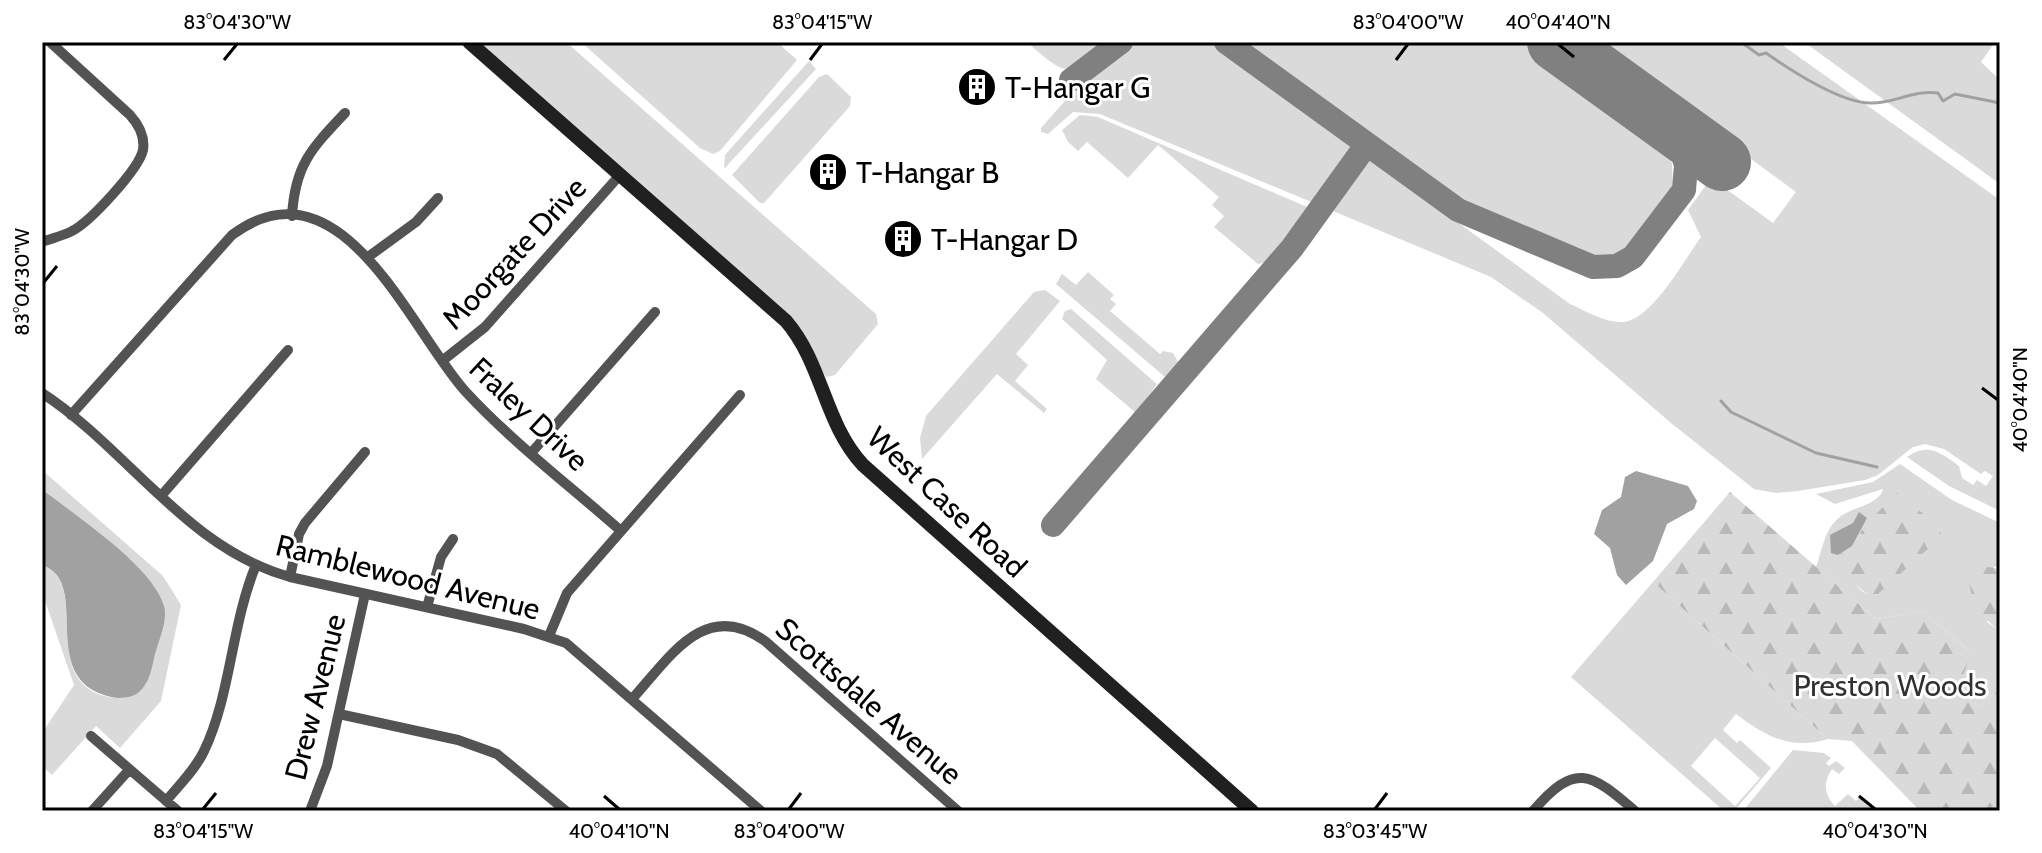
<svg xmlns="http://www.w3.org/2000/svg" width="2042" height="853" viewBox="0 0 2042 853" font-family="Cabin,sans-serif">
  <defs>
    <pattern id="forest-firs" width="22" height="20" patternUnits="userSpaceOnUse" patternTransform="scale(2)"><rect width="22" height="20" fill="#dadada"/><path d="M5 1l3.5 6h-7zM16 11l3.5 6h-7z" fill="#b9b9b9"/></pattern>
  </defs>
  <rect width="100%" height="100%" fill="#fff"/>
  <path fill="#dadada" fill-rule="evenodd" d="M477 42H566L876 314 878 324 835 375 826 377 781 308Z
    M581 42H777L797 60 720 151 713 154 700 148Z
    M1027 42H1112C1067 75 1071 81 1027 42Z
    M1131 42H1210L1570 304C1586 311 1605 323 1623 322 1652 320 1684 260 1701 237L1688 210 1711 178 1773 223 1796 192 1591 42H1778L2000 200V511L1949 486 1907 457C1928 442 1941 453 1959 466L1962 478 1973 485 1977 480 1986 486 1993 476 1985 471 1981 474 1944 449 1925 444 1913 447 1878 475 1865 480 1798 491 1776 493 1754 489 1671 423 1543 313 1491 277 1100 114 1073 112 1048 134 1041 132V128L1078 86Z
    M1244 42H1524L1664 144 1672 164 1673 187 1628 249 1608 257 1593 256 1465 202Z
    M1804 42H1995L1981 62 2000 80V184Z
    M809 61 816 69 724 169 725 155Z
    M827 74 851 97 850 106 764 203H760L732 175 819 77Z
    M1080 115 1098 117 1307 207 1267 262 1258 264 1214 227 1224 216 1212 205 1219 197 1158 145 1128 178 1087 142 1078 151 1068 142 1062 130Z
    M1088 272 1114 295 1110 299 1116 304 1110 311 1160 354 1163 351 1173 353 1178 362 1165 377 1056 284 1062 274 1076 285Z
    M1045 290 1060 301 1016 354 1028 365 1015 381 1047 409 1044 413 997 374 922 459 920 438 926 416 1034 292Z
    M1071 309 1157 384 1136 413 1096 379 1107 360 1062 319 1065 311Z
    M1900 464 1952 500 2000 523V569L1994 566 1987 622 2000 631V689L1979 706 1958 691 1970 652 1923 611 1876 619 1816 567C1823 548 1824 529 1841 516 1853 507 1879 505 1883 489L1835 504 1816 494 1873 482ZM1865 525 1878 594C1857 599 1848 571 1838 555L1852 546Z
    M42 470 163 576 181 605 161 701 120 748 96 726 52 775 42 766V733L74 685 42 592V565C93 583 36 680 108 697 124 700 135 697 146 684L133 563 42 489Z
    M1653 582 1828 739C1790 751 1764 735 1736 714L1723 730 1737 743 1740 740 1771 768 1734 811H1724L1571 677ZM1715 738 1760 778 1735 806 1691 766Z
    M1793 750 1824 753 1831 758 1826 763 1829 766 1836 761 1845 768 1839 774 1832 769C1823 782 1824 795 1835 806L1848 794 1856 801 1860 797 1878 811H1743Z"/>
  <path fill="url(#forest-firs)" d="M1730 492 1876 619 1923 611 1971 653 1958 691 1979 706 2000 689V811H1920L1852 741 1828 739 1653 582Z
    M1897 493 1940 527 1941 537 1878 594 1870 596 1837 571 1834 563 1838 555 1852 546 1865 525Z
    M1983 566 2000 569V631C1982 618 1972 604 1969 582Z"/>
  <path fill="#a1a1a1" d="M1636 471 1688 486 1697 501 1694 509 1667 524 1653 561 1626 585 1617 575 1610 548 1594 534 1602 510 1621 497 1625 477Z
    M42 489C75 516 152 565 164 606 168 620 159 640 155 654 152 666 150 683 139 692 132 698 120 699 111 697 34 679 94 583 42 565Z
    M1859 512 1867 518 1852 546 1838 555 1831 553 1830 535 1853 523Z"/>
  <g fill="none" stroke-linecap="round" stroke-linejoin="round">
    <path stroke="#a1a1a1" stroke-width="3" d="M1741 42 1759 55 1766 53C1790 70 1842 104 1872 103 1895 103 1913 90 1938 93L1943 101 1955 94 2000 103
      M1721 401 1731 412 1816 453 1877 467"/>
    <path stroke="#808080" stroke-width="24" d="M1226 42 1458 210 1593 267 1617 266 1633 257 1684 190 1686 165 1675 129
      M1071 80 1121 42
      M1053 525 1292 248 1367 144"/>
    <path stroke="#808080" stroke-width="58" d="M1556 42 1722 162"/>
    <path stroke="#535353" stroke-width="10" d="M292 216C295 165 311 149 345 113
      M42 242C52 238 63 236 72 231 90 222 139 169 143 150 145 137 139 125 130 115L50 42
      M368 257 416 222 438 198
      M442 361 485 327 619 176
      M42 393C128 449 186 548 290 577L524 629 566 643 761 811
      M71 415 232 235C341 154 410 330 465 391 512 442 569 485 621 531
      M532 452 655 312
      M161 496 288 350
      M290 577 299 534 305 523 365 452
      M427 607 441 557 453 539
      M549 636 567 593 740 395
      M633 698C670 657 705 598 765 641L958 811
      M339 714 458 740 497 754 566 811
      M91 736 178 811
      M166 801C179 785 195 770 204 751 231 695 231 625 256 565
      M92 811 129 770
      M310 811 327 766 365 594
      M1533 811C1575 762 1590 772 1635 811"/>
    <path stroke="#202020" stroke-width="14" d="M469 42 786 321C823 364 824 423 863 465L1252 811"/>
  </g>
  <path fill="none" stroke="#000" stroke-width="3" d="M1558 44 1574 57M224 60 237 44M810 60 822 44M1396 60 1408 44M44 282 57 266M1982 388 1998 400M604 796 619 809M1859 796 1875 809M203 809 216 793M789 809 801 793M1375 809 1387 793"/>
  <defs>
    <symbol id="building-disc" viewBox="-11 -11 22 22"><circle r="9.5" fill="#000" stroke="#fff"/><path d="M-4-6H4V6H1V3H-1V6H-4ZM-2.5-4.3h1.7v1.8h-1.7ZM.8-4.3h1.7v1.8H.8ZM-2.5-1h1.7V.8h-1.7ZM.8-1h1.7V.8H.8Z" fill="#fff"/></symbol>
  </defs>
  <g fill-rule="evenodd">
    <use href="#building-disc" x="955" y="65" width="44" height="44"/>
    <use href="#building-disc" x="806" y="150" width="44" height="44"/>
    <use href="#building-disc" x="881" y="217" width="44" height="44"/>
  </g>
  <g text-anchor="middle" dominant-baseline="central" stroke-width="6" stroke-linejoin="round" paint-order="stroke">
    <g font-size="30" fill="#000" stroke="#fff" text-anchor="start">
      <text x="1005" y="87">T-Hangar G</text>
      <text x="856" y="172">T-Hangar B</text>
      <text x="931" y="239">T-Hangar D</text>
    </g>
    <g font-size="30" fill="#000" stroke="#fff">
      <text transform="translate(514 253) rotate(-47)">Moorgate Drive</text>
      <text transform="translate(529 414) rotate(43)">Fraley Drive</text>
      <text transform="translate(947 502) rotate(43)">West Case Road</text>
      <text transform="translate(408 577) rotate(14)">Ramblewood Avenue</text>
      <text transform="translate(315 697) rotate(-76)">Drew Avenue</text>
      <text transform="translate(869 701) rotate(41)">Scottsdale Avenue</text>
    </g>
    <g font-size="30" fill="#313131" stroke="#fff">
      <text x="1890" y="685">Preston Woods</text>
    </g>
  </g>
  <rect width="2042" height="853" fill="none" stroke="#ffffff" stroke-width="88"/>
  <rect x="44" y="44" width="1954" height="765" fill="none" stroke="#000" stroke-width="3"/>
  <g font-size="20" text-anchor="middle" fill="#000">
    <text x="237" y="29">83°04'30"W</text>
    <text x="822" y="29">83°04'15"W</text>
    <text x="1408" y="29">83°04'00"W</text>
    <text x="1558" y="29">40°04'40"N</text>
    <text transform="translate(22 282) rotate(-90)" y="7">83°04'30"W</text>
    <text transform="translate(2020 400) rotate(-90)" y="7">40°04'40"N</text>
    <text x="203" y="838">83°04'15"W</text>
    <text x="619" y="838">40°04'10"N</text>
    <text x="789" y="838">83°04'00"W</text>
    <text x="1375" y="838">83°03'45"W</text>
    <text x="1875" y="838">40°04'30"N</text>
  </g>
</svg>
